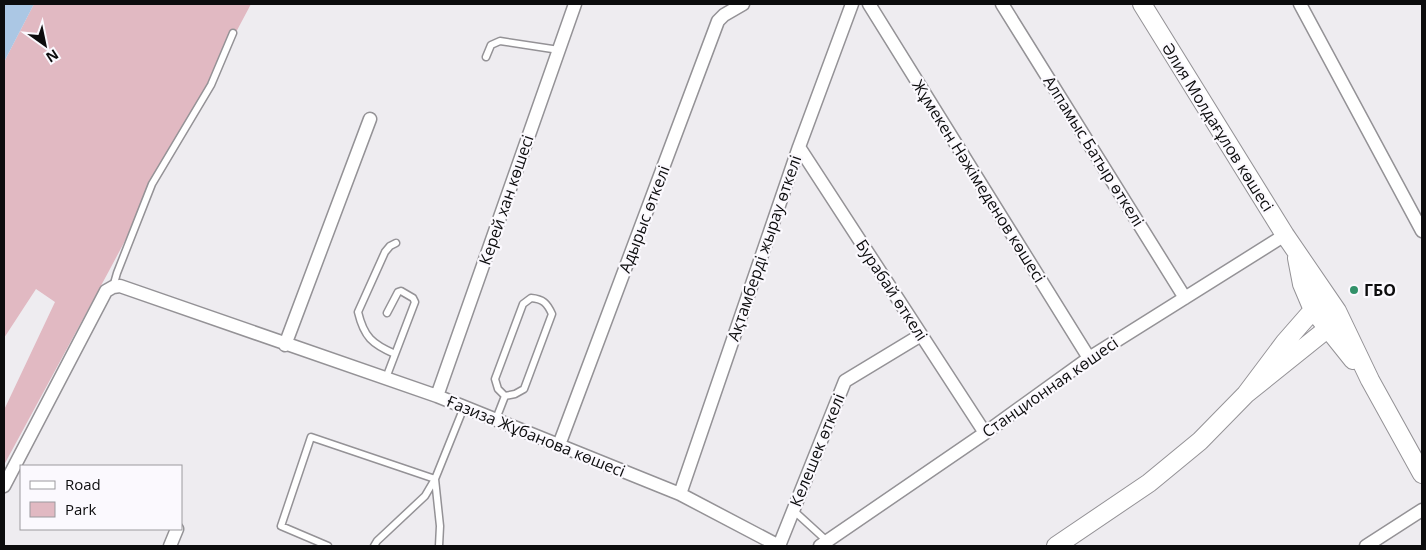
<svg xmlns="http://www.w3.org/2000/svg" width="1426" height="550" viewBox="0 0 1426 550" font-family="'Open Sans',sans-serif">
  <rect width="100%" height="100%" fill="#eeecf0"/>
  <path fill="#e1b9c2" d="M34 4H251L110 269 4 465V410L55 302 36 289 4 338V62Z"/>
  <path fill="#abc7e4" d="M4 4H34L4 62Z"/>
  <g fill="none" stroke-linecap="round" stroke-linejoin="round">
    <defs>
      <path id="lane" d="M486 57 491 45 500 41 559 50
        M113 287 117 273 152 184 211 85 233 33
        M531 298C543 299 547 303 552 314L524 389 515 394 505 396 498 389 495 379 523 304Z
        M395 354C372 344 364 337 358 312L385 252 390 246 396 243
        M386 378 415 302 413 298 401 291 398 292 387 313
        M496 419 505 396
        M435 479 440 526 439 546
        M793 510 827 541
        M328 546 281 526 311 437 435 479
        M374 546 377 541 425 496 435 479 464 407"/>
      <path id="street" d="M869 4 1089 358
        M1002 4 1185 298
        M1300 4 1422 231
        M799 147 985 433
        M285 345 370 119
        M437 396 575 4
        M559 445 718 21 724 15 743 4
        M4 486 106 291 113 287 120 286 437 396 680 494 779 546
        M680 494 799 147 852 4
        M170 546 177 529
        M779 546 845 381 921 335
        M820 546 985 433 1089 358 1285 235
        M1366 546 1422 510"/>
      <path id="secondary" d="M1142 4 1285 235 1337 311 1370 380 1422 474
        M1297 258 1302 284 1313 310 1353 360
        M1056 546 1149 483 1200 441 1246 394 1285 342 1313 310 1325 306 1337 311 1335 320 1327 329 1246 394"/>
    </defs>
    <use href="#lane" stroke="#949296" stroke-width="9"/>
    <use href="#street" stroke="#949296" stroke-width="15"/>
    <use href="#secondary" stroke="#949296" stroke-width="20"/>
    <use href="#lane" stroke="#fff" stroke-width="6"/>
    <use href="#street" stroke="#fff" stroke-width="12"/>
    <use href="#secondary" stroke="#fff" stroke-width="18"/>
  </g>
  <circle fill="#329169" stroke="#fbf9fe" stroke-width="2" cx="1354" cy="290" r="5"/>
  <g text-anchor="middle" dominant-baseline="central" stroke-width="4.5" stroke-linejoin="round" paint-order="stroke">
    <g font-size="16" fill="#0c0c0d" stroke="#fbf9fe">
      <text transform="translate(1218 127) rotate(58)">Әлия Молдағұлов көшесі</text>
      <text transform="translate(1094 151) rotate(58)">Алпамыс Батыр өткелі</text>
      <text transform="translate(979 181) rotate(58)">Жұмекен Нәжімеденов көшесі</text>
      <text transform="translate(506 200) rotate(-71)">Керей хан көшесі</text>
      <text transform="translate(644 219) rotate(-69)">Адырыс өткелі</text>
      <text transform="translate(764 248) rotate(-71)">Ақтамберді жырау өткелі</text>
      <text transform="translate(892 290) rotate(57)">Бурабай өткелі</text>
      <text transform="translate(1050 387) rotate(-35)">Станционная көшесі</text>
      <text transform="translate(536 436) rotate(22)">Ғазиза Жұбанова көшесі</text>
      <text transform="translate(817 450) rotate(-68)">Келешек өткелі</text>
    </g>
    <g font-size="16" font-weight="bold" fill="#0c0c0d" stroke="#fbf9fe" text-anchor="start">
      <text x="1364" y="290">ГБО</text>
    </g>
  </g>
  <rect width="1426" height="550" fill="none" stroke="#0c0c0d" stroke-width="10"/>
  <rect x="20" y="465" width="162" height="65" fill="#fbf9fe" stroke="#9b9a9e"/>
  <rect x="30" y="481" width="25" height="8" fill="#ffffff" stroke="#9b9a9e"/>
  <text x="65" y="490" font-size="15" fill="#0c0c0d">Road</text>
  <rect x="30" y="502" width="25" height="15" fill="#e1b9c2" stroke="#9b9a9e"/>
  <text x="65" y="515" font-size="15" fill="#0c0c0d">Park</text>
  <g transform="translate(45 45) rotate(147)" stroke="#fbf9fe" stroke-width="4" paint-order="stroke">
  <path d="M0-4L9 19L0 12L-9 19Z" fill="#0c0c0d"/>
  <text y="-8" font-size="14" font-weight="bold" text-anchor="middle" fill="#0c0c0d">N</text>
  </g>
</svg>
